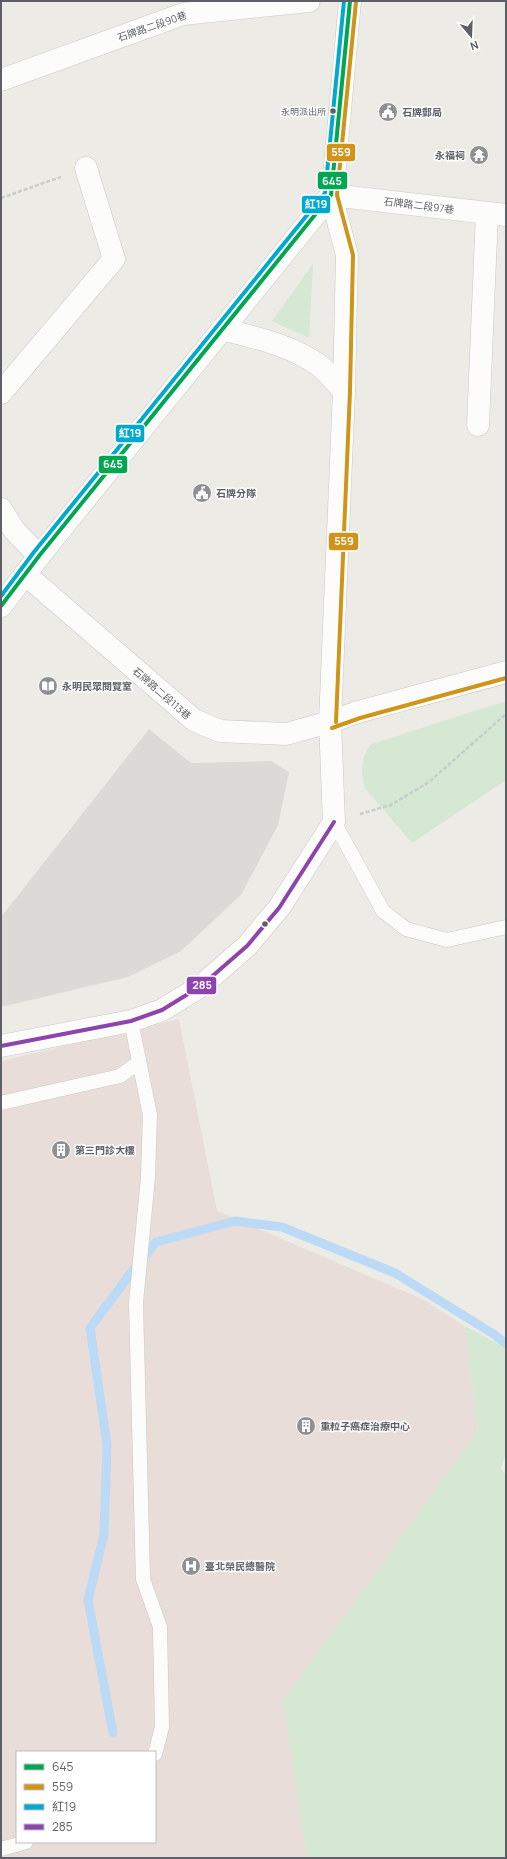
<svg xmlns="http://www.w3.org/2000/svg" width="507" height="1859" viewBox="0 0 507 1859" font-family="Manrope,'Noto Sans TC',sans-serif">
  <rect width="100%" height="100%" fill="#ecebe6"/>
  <path fill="#dbdad6" d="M149 729 191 763 271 761 289 772 278 825 241 895 181 951 128 977 1 1007V917Z"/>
  <path fill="#e8ddd9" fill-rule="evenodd" d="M179 1019 217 1211 422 1299 465 1326 478 1431 284 1701 307 1858H1V1061ZM17 1752H155V1842H17Z"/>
  <path fill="#d4e8d3" d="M313 264 309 338 272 321Z
    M506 701V780L412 843 365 788C360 773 361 755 372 744Z
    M465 1326 506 1348V1453L501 1469 506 1475V1858H307L283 1701 478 1431Z"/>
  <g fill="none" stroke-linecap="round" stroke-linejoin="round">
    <path stroke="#bbdaf6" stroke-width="9" d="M113 1733 88 1600 104 1534 107 1445 90 1328 130 1274 156 1242 235 1221 282 1227 395 1273 495 1335 506 1344"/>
    <defs>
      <path id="service" d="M334 822 383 911 406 929 447 940 506 927
        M131 1021 150 1115 148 1177 136 1303 143 1579 160 1627 162 1727 155 1754
        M1 1103 120 1076 138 1063
        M1 1849 26 1842"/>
      <path id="minor" d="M1 80 183 14 309 1
        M1 393 114 259 86 168
        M478 425 487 213
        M1 509 14 530 39 556
        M25 574 194 720 220 731 286 734 330 722 358 712 506 672
        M1 1046 131 1021 162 1010 201 986 247 946 279 908 334 822 330 722 344 391 347 255 331 195 506 215"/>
      <path id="tertiary" d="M222 329C256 338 291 345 320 366 329 373 336 383 344 391
        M1 606 39 556 331 195 335 165 350 1"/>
    </defs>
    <use href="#service" stroke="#c9c9c9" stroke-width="15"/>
    <use href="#minor" stroke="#c9c9c9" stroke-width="23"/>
    <use href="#tertiary" stroke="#c9c9c9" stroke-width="23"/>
    <path stroke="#c8ccca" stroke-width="2.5" stroke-dasharray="4 2" stroke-linecap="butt" d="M1 198 61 177
      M360 814 391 805 429 782 506 714"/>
    <use href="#service" stroke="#fcfcfb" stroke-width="14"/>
    <use href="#minor" stroke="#fcfcfb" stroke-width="22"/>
    <use href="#tertiary" stroke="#fcfcfb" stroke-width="22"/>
    <defs>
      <path id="bus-1" d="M1 606 39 556 331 195 350 1"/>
      <path id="bus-2" d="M336 722 350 391 353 255 337 195 356 2
        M332 728 360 718 506 678"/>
      <path id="bus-3" d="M1 596 34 552 325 193 344 1"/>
      <path id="bus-4" d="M1 1046 131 1021 162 1010 201 986 247 946 279 908 334 822"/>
    </defs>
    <use href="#bus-1" stroke="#fff" stroke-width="7"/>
    <use href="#bus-2" stroke="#fff" stroke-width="7"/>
    <use href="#bus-3" stroke="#fff" stroke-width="7"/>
    <use href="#bus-4" stroke="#fff" stroke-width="7"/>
    <use href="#bus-1" stroke="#00a651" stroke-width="4"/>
    <use href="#bus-2" stroke="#d09419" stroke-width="4"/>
    <use href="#bus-3" stroke="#00a9ce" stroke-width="4"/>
    <use href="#bus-4" stroke="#8e44ad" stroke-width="4"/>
  </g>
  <defs>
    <symbol id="civic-disc" viewBox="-11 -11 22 22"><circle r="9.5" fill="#8e9092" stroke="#fff"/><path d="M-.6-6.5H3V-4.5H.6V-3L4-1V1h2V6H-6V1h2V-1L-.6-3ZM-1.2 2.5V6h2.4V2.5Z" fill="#fff"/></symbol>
    <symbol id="temple-disc" viewBox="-11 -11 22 22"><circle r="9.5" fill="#8e9092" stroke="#fff"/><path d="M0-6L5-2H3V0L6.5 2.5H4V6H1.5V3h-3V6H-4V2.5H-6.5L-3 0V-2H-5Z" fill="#fff"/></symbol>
    <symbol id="library-disc" viewBox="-11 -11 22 22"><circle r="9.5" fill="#8e9092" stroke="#fff"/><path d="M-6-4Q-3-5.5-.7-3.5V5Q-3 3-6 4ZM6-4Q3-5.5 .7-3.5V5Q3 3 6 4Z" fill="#fff"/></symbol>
    <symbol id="building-disc" viewBox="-11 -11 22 22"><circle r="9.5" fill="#8e9092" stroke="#fff"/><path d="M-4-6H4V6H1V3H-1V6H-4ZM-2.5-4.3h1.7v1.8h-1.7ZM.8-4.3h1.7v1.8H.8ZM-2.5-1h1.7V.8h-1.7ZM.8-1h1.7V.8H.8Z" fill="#fff"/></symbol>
    <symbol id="hospital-disc" viewBox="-11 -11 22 22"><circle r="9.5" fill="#8e9092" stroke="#fff"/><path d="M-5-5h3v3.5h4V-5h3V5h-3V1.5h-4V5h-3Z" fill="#fff"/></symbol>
  </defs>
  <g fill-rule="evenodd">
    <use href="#civic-disc" x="377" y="101" width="22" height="22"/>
    <use href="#temple-disc" x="468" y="144" width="22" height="22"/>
    <use href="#civic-disc" x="191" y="482" width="22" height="22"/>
    <use href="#library-disc" x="37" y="675" width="22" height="22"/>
    <use href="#building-disc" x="50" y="1139" width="22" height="22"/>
    <use href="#building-disc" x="295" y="1415" width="22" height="22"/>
    <use href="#hospital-disc" x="180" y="1555" width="22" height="22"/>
  </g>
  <g fill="#5c5f65" stroke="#fff" stroke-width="1.5">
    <circle cx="333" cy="111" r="3.5"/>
    <circle cx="265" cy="924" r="3.5"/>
  </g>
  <g text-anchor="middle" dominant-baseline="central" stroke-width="3" stroke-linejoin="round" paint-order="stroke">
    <g font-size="9" fill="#5c5f65" stroke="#fff" text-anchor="end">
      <text x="326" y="111">永明派出所</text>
    </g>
    <g font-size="10" fill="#5c5f65" stroke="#fff">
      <text transform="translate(152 26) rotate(-19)">石牌路二段90巷</text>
      <text transform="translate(419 205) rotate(7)">石牌路二段97巷</text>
      <text transform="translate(162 693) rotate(41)">石牌路二段113巷</text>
    </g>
    <g font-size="10" font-weight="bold" fill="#5c5f65" stroke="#fff" text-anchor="start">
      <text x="402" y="112">石牌郵局</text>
      <text x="465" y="155" text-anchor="end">永福祠</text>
      <text x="216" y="493">石牌分隊</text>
      <text x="62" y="686">永明民眾閱覽室</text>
      <text x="75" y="1150">第三門診大樓</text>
      <text x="320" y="1426">重粒子癌症治療中心</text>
      <text x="205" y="1566">臺北榮民總醫院</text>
    </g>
  </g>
  <g stroke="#fff" stroke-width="1.5">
    <rect x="326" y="143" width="30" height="19" rx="4" fill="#d09419"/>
    <rect x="317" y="171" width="31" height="19" rx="4" fill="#00a651"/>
    <rect x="301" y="195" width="30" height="19" rx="4" fill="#00a9ce"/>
    <rect x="115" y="424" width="30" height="19" rx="4" fill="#00a9ce"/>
    <rect x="98" y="455" width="30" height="19" rx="4" fill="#00a651"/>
    <rect x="328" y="532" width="31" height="19" rx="4" fill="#d09419"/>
    <rect x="186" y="976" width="31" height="19" rx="4" fill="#8e44ad"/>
  </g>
  <g font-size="11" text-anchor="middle" font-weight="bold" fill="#fff">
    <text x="341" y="156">559</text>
    <text x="332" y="185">645</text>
    <text x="316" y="208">紅19</text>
    <text x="130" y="437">紅19</text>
    <text x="113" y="468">645</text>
    <text x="344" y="545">559</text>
    <text x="202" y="989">285</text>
  </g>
  <rect width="507" height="1859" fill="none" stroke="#5c5f65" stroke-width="4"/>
  <rect x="16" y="1751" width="140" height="92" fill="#ffffff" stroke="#bebfc1"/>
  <rect x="24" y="1764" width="20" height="6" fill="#00a651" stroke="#bebfc1"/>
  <text x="52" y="1771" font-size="12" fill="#5c5f65">645</text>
  <rect x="24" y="1784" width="20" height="6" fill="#d09419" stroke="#bebfc1"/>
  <text x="52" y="1791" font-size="12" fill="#5c5f65">559</text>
  <rect x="24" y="1804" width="20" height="6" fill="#00a9ce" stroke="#bebfc1"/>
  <text x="52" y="1811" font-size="12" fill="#5c5f65">紅19</text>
  <rect x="24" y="1824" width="20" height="6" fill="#8e44ad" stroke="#bebfc1"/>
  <text x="52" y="1831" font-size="12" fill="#5c5f65">285</text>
  <g transform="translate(471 36) rotate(161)" stroke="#ffffff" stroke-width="3" paint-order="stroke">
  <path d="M0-3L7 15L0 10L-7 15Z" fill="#5c5f65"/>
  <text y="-6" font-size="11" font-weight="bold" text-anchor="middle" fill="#5c5f65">N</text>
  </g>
</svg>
